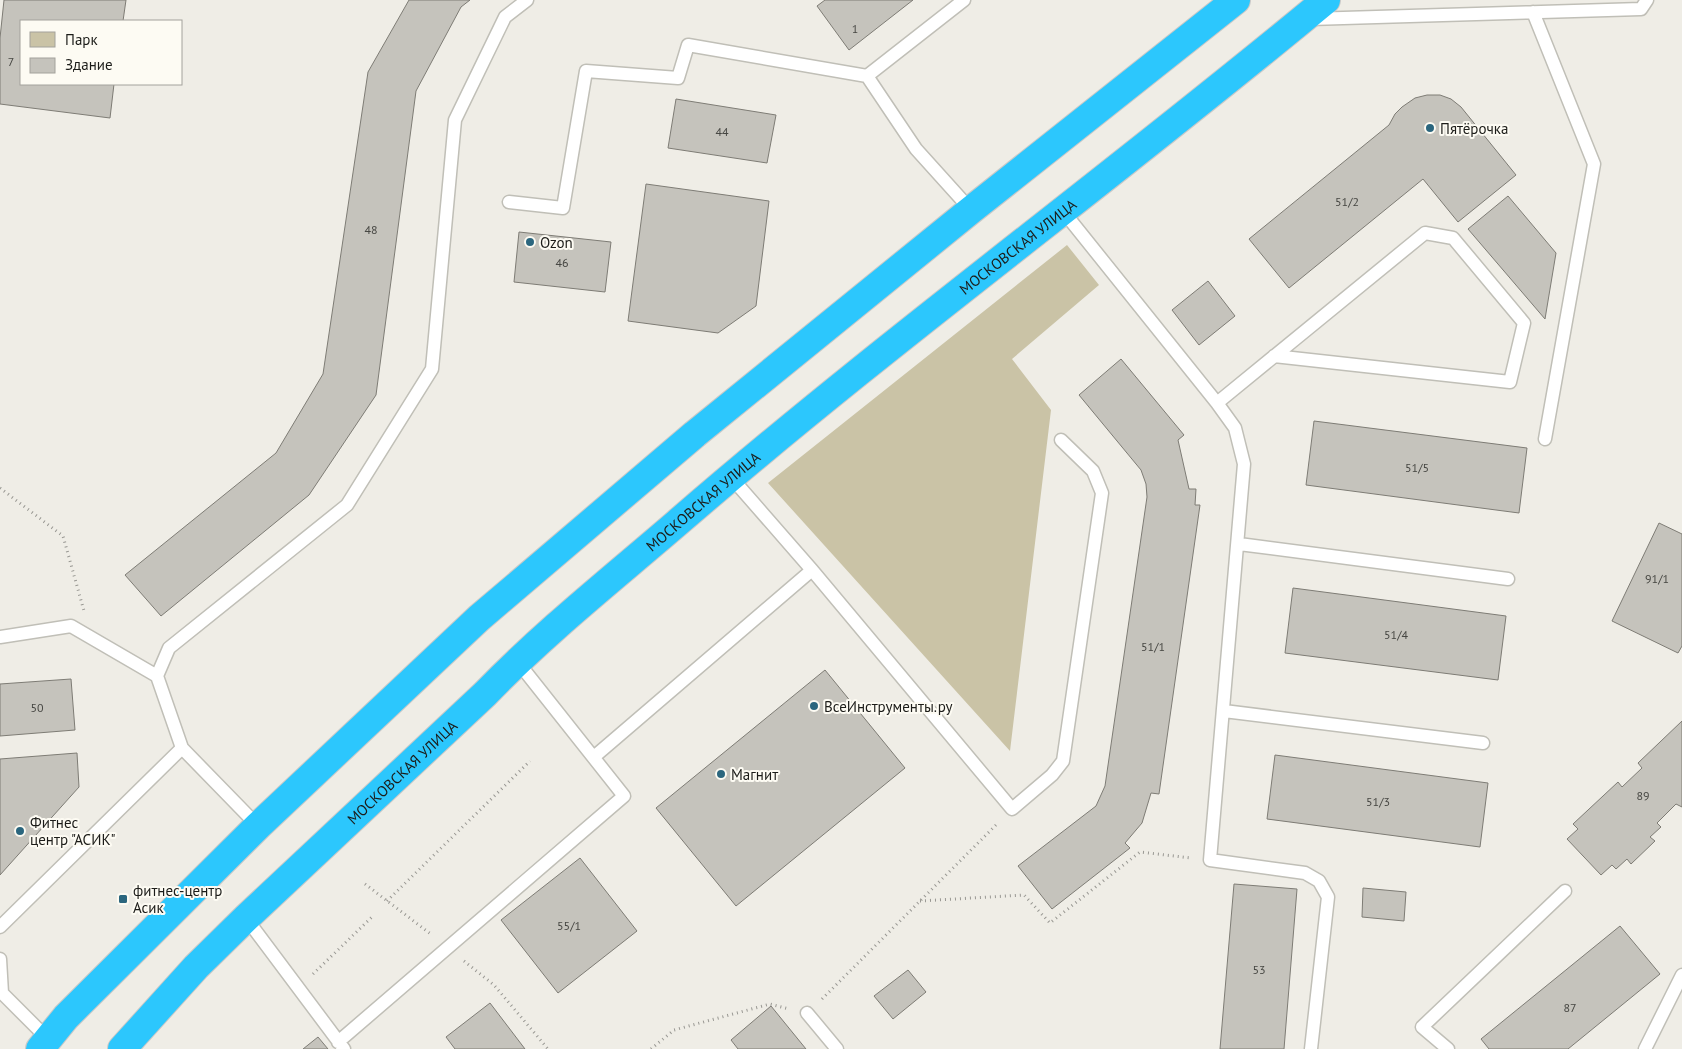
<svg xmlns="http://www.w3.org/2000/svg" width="1682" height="1049" viewBox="0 0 1682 1049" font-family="'PT Sans',sans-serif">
  <rect width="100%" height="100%" fill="#efede6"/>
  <path fill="#cac3a6" d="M1067 245 1099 285 1012 359 1051 410 1010 751 768 483Z"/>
  <path fill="#c5c3bc" stroke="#7e7c75" d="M4 0H126L123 21H21V84H114L110 118 0 104V38Z
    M409 0H470L461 7 416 91 376 395 309 495 161 616 125 575 276 453 323 374 368 72Z
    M825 0H913L849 50 817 6Z
    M1427 95H1440L1451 99 1461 107 1516 175 1458 222 1423 179 1289 288 1249 239 1389 125 1395 114 1402 107 1415 98Z
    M676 99 776 115 767 163 668 148Z
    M646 184 769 201 756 306 718 333 628 321Z
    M1508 196 1556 253 1545 319 1468 229Z
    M519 232 611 242 605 292 514 282Z
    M1208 281 1235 316 1199 345 1172 310Z
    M1121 359 1184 435 1178 440 1189 489H1196L1195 505H1200L1159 794 1151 793 1142 823 1125 843 1130 848 1052 909 1018 866 1096 806 1105 786 1147 497 1146 484 1141 470 1079 395Z
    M1314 421 1527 448 1519 513 1306 485Z
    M1659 523 1682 534V646L1678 653 1612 621Z
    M1293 588 1506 616 1498 680 1285 653Z
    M825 670 905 768 736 906 656 808Z
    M71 679 75 730 0 736V684Z
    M1682 721V807L1676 804 1657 823 1661 827 1650 837 1655 841 1631 864 1627 859 1616 869 1612 865 1601 875 1567 839 1578 829 1573 824 1618 782 1622 787 1642 768 1638 763Z
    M77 753 79 787 0 875V759Z
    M1275 755 1488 783 1480 847 1267 819Z
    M580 858 637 931 558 993 501 920Z
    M1234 884 1297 889 1284 1049H1220Z
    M1363 888 1406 892 1404 921 1362 917Z
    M1620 926 1660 974 1568 1049H1489L1481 1039Z
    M908 970 926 992 893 1019 874 996Z
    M490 1003 525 1049H455L446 1037Z
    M771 1006 806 1049H738L731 1040Z
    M318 1037 328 1049H303Z"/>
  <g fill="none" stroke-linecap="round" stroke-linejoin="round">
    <defs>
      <path id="lane" d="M964 0 867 76 916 149 971 210
        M1533 12 1594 164 1545 439
        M1310 19 1641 9 1647 0
        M509 202 563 208 586 71 678 78 688 45 867 76
        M1063 211 1217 403 1235 428 1244 464 1210 860 1305 873 1319 881 1328 897 1311 1049
        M1217 403 1425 233 1453 238 1524 323 1510 382 1274 356
        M730 476 812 570 1012 809 1052 775 1063 761 1102 493 1093 471 1061 440
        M1239 544 1508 579
        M0 637 71 626 157 676
        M1224 711 1483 743
        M595 756 812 570
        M258 826 182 748 157 676 169 648 347 505 432 369 455 120 505 17 527 0
        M246 918 344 1049
        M0 927 182 748
        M0 959 2 993 48 1039
        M807 1013 837 1049
        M338 1042 624 796 517 661
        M1448 1049 1422 1027 1565 891
        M1645 1049 1682 975"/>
      <g id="highway">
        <path d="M40 1049 66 1017 258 826 479 618 695 434 971 210 1236 0"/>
        <path id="s1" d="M122 1049 196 967 246 918 485 694C545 632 612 579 677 523 887 341 1112 178 1326 0"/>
      </g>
    </defs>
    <use href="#lane" stroke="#c0bfb7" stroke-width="15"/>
    <use href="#highway" stroke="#c9c9c8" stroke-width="30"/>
    <path stroke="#989792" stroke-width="3" stroke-dasharray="1 4" stroke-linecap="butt" d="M0 488 63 536 84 611
      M365 884 432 935
      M387 901 530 761
      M920 901 1024 895 1050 923 1140 852 1191 858
      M464 961 494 985 548 1049
      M313 974 373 916
      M822 999 998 823
      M651 1049 674 1030 770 1004 789 1009"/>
    <use href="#lane" stroke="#fff" stroke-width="12"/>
    <use href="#highway" stroke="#2cc7fd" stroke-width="28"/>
  </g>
  <g fill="#2b667e" stroke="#fdfbf3" stroke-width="2">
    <circle cx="1430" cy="128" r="5"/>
    <circle cx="530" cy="242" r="5"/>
    <circle cx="814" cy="706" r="5"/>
    <circle cx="721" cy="774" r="5"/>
    <circle cx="20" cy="831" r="5"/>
    <rect x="118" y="894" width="10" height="10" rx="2.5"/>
  </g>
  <g text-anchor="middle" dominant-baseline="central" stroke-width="4" stroke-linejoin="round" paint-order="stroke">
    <g font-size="12" fill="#464642">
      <text x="855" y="28">1</text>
      <text x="11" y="61">7</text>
      <text x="722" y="131">44</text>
      <text x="1347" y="201">51/2</text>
      <text x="371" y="229">48</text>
      <text x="562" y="262">46</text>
      <text x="1417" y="467">51/5</text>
      <text x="1657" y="578">91/1</text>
      <text x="1396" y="634">51/4</text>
      <text x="1153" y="646">51/1</text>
      <text x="37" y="707">50</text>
      <text x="1643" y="795">89</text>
      <text x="1378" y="801">51/3</text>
      <text x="569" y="925">55/1</text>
      <text x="1259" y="969">53</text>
      <text x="1570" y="1007">87</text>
    </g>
    <g font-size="15" fill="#1c1c19" stroke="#fdfbf3" text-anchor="start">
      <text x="1440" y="128">Пятёрочка</text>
      <text x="540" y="242">Ozon</text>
      <text x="824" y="706">ВсеИнструменты.ру</text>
      <text x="731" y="774">Магнит</text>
      <text x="30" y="822">Фитнес<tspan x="30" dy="17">центр "АСИК"</tspan></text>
      <text x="133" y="890">фитнес-центр<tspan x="133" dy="17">Асик</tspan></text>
    </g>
    <g font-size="15" fill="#1c1c19" stroke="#fdfbf3">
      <text stroke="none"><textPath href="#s1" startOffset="1204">МОСКОВСКАЯ УЛИЦА</textPath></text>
      <text stroke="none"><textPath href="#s1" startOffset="799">МОСКОВСКАЯ УЛИЦА</textPath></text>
      <text stroke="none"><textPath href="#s1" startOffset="394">МОСКОВСКАЯ УЛИЦА</textPath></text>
    </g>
  </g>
  <rect x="20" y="20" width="162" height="65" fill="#fdfbf3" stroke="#a3a29c"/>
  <rect x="30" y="32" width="25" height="15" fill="#cac3a6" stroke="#a3a29c"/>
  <text x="65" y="45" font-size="15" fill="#1c1c19">Парк</text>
  <rect x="30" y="58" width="25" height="15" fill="#c5c3bc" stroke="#a3a29c"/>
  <text x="65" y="70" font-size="15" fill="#1c1c19">Здание</text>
</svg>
